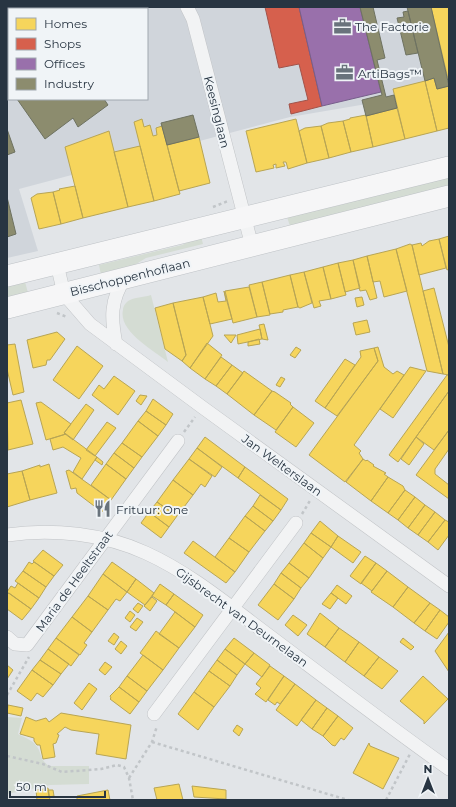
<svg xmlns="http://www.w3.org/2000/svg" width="456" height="807" viewBox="0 0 456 807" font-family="Montserrat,sans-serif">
  <rect width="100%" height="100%" fill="#e2e5e8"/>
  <path fill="#d0d5db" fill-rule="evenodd" d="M7 7H449V90L290 117 19 189 38 251 7 258ZM9 9H147V99H9Z"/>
  <path fill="#d4dcd3" d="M449 174V190L291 229 286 214Z
    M201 236 203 244 146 258 128 269 101 275 99 265 182 245Z
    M24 278 28 293 7 298V282Z
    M151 295 168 362C153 350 118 331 123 310 123 306 126 302 130 300 136 297 145 297 151 295Z
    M7 717 22 718 18 734C26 738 35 741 39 750 42 758 42 761 49 766H89V784L50 785 7 794Z"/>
  <path fill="#f6d55c" stroke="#b8a554" d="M431 7H449V83Z
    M434 78 437 89 449 86V128L437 131 425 81Z
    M425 81 437 131 405 139 393 89Z
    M397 108 405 139 373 147 366 116Z
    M366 115 373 147 351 152 343 121 350 119V118Z
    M142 119 144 127 150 125 153 136 157 135 156 128 162 126 180 194 154 201 134 122Z
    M296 119 307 163 288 169 286 162H283L285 166 276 168V164L273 165 274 168 256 172 246 131Z
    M343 121 351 152 329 158 321 126 328 123Z
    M321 126 329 158 307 163 299 131 305 128Z
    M109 131 128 207 83 218 65 147Z
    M199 137 210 183 179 191 167 145Z
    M140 146 154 201 128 207 114 152Z
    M75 186 83 218 61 224 53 192 60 190 59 189Z
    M53 192 61 224 39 229 31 198 37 194Z
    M449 236V269L447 270 439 239Z
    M439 239 446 268 419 275 412 245 421 243 422 246 429 241Z
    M410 244 412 245 443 374 427 371 396 249Z
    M396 249 407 291 384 297 380 281 373 282 367 256Z
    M367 256 377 298 370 300 366 290 360 291 353 260Z
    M353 260 360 288 345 292 338 263Z
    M338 263 346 295 331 299 323 267Z
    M323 267 331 299 319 301 321 306 314 308 304 272Z
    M304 272 312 303 300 308 298 307 290 275Z
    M290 275 298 307 283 310V312L270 314 262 282Z
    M262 282 270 315 257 317 249 285Z
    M249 287 257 317 233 323 225 291Z
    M434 288 449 347V375L443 374 423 291Z
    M224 291 232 319 210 324 203 297 216 293 218 302 226 301Z
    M203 297 213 336 190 368 182 361 186 355 173 303Z
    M362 297 364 305 357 307 355 298Z
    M173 303 186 355 182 361 165 349 155 308Z
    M367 320 370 332 356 335 353 323Z
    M264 324 268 340 262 339 260 329 259 325Z
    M260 329 262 339 238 344 237 335Z
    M57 332 65 339 50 360H47L46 365 33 368 27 340Z
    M224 335H236L231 343Z
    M259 339 260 344 248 346V342Z
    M207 343 222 355 205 379 190 368Z
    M15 344 24 392 13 395 7 369V345Z
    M77 346 103 366 79 399 53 380Z
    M296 347 301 350 295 358 290 355Z
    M378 347 384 367 393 374 397 371 404 375 354 445 361 451 359 453 363 459 345 482 309 455 378 361 374 348Z
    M374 348 378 361 337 416 325 408 361 357 360 351Z
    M221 357 232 365 216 386 205 379Z
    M345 359 355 365 325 408 315 401Z
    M232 365 243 373 227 394 216 386Z
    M410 367 426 371 393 418 380 409Z
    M244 371 272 391 254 415 227 394Z
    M447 375H449V391L398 462 389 455Z
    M114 376 135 391 118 415 92 395 99 385 104 389Z
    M281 377 285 379 280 387 276 385Z
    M272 391 275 392 291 403 290 404 293 407 276 430 254 415Z
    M449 391V430L434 450 416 437Z
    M140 395 147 396 141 405 136 401Z
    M153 399 173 414 166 425 146 411Z
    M21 400 33 444 8 450 7 403Z
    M41 402 71 424 64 433 66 434 46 440 36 403Z
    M86 404 94 410 73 440 64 433Z
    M293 407 314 423 296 447 275 432Z
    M146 411 166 425 158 436 138 421Z
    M138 421 158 436 142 457 122 443Z
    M107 422 116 428 95 456 86 450Z
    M449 430V449L435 469V474L449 485V499L416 475Z
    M66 434 97 457 82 479 73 472 81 458 63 447 53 450 50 439Z
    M205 437 245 467 238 478 197 448Z
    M416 437 424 444 409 465 401 459Z
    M122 443 142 457 134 468 114 453Z
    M197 448 222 467 215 477 189 459Z
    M114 453 134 468 126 479 106 464Z
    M97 457 103 462 102 465 95 460Z
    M189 459 212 476 205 487 201 484 193 495 173 480Z
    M363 459 366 461 367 460 374 465 373 466 386 473 384 474 388 477 371 501 346 482Z
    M49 464 57 493 30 500 22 471 40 465V467Z
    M106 464 126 479 111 500 91 485Z
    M245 467 288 499 281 510 238 478Z
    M69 470 111 500 102 512 77 493 76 488 71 489 66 471Z
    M22 471 30 500 7 507V474Z
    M388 477 403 486 405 490 388 513 371 501Z
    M173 480 193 495 184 507 188 510 185 514 181 511 177 516 157 502Z
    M405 490 415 497 398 520 388 513Z
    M260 495 281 510 273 521 253 506Z
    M415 497 425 505 408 528 398 520Z
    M157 502 177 516 169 527 149 512Z
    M425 505 435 512 418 535 408 528Z
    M253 506 273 521 265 531 245 516Z
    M149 512 169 527 161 538 141 523Z
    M435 512 445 520 428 542 418 535Z
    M245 516 265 531 249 552 229 538Z
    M445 520 449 522V535L438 550 428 542Z
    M320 521 338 536 331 547 311 533Z
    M311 533 331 547 323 558 304 543Z
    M338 536 361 552 353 563 331 547Z
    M229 538 249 552 235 572 215 557Z
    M193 541 235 572 226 583 184 553Z
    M304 543 323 558 309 578 289 563Z
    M43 550 63 565 54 576 33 561Z
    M365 556 376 563 361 584 350 576Z
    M29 562 32 564 34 562 54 576 46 587 23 571Z
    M112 562 136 579 127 592 103 574Z
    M289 563 309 578 301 588 281 573Z
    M376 563 387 571 372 591 361 583Z
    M23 571 46 587 39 598 15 581Z
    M387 571 408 587 393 607 371 592Z
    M281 573 301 588 294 599 274 584Z
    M103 574 127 592 120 601 116 599 108 610 88 596Z
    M136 579 154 593 145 605 127 592Z
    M18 583 39 598 31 609 7 592 11 586 15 588Z
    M160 584 174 594 166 605 152 596Z
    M274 584 294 599 278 620 258 605Z
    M337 585 352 596 346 604 331 593Z
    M408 587 430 603 414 623 393 607Z
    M9 593 31 609 22 620 7 609V595Z
    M331 593 338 598 330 609 322 604Z
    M174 594 203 615 195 627 166 605Z
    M88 596 108 610 92 632 72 617Z
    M152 597 157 601 150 611 144 606Z
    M138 603 143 606 138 613 133 609Z
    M430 603 440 610 425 631 414 623Z
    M440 610 449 617V622L437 639 425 631Z
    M130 611 135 615 130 622 125 618Z
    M175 612 195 627 179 648 159 634Z
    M320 613 339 628 325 647 307 634Z
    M293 615 307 625 298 636 285 625Z
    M72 617 92 632 84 643 87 645 80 655 56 638Z
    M137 618 143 622 136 631 130 627Z
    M339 628 359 642 345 662 325 647Z
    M156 631 179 648 163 670 140 653Z
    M449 632V672L435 651Z
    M114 633 119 637 114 645 108 641Z
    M56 638 79 655 71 666 48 649Z
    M234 638 254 653 245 664 225 649Z
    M403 638 414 647 411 650 400 642Z
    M121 641 127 646 121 654 115 649Z
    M359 642 379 657 364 676 345 662Z
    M48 649 69 664 61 674 40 660Z
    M225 649 245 664 237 675 217 660Z
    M254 653 270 665 262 677 245 664Z
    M143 655 163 670 147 691 127 676Z
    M379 657 398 671 382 689 364 676Z
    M40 660 61 674 53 685 32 670Z
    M217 660 237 675 230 686 209 671Z
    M105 662 112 667 105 675 99 670Z
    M7 665 13 670 7 679Z
    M270 666 284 676 266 702 255 694 261 688 256 684Z
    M32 670 53 685 43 697 37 693 31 701 17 691Z
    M209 671 230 686 214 707 194 692Z
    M127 676 147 691 139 702 119 687Z
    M284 676 295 684 280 704 277 702 275 705 268 700Z
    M423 676 448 699 424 724V721L400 701Z
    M89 683 97 689 82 710 74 703Z
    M295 684 316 700 297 726 276 710Z
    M119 687 139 702 130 714 110 699 111 698 110 696Z
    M194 692 214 707 198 730 178 714Z
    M316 700 327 708 312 729 301 720Z
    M8 705 23 708 21 716 7 713Z
    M327 708 338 716 323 736 312 729Z
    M61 713 131 725 126 759 96 754 99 734 71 730 65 727 57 734 59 735 56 743 53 744 55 757 43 759 40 745H37L34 741V738L20 734 26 717 36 721 46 718 49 722Z
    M338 716 353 728 344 740 341 738 335 746 332 745 323 736Z
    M237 725 243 729 239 736 233 731Z
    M369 743 370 746 399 758 383 789 353 773Z
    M179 784 183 800H157L154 788Z
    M192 786 226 790V799L194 797Z
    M48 788 50 800H37L36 790Z
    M48 790H53L54 796 49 797Z
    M108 790 110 800H77V796Z"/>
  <path fill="#d6604d" stroke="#a2534a" d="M265 7H299L322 106 291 114 289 104 308 100 299 64 279 68Z"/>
  <path fill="#9970ab" stroke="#775e8c" d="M299 7H360L381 92 322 106Z"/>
  <path fill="#8c8c6e" stroke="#6e7261" d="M7 7H110L111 9H9V88L7 85Z
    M360 7H373L385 58 377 60 386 97 394 95 397 108 366 116 362 100 382 95Z
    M407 7H431L449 86 437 89 434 78 425 81Z
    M408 11 418 53 406 55 397 18 404 17 403 12Z
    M17 99H104L108 105 78 127 73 118 45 139Z
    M193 115 199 137 167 145 161 123Z
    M7 129 15 152 7 155Z
    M7 197 16 234 7 237Z"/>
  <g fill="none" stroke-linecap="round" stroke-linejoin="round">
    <defs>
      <path id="minor" d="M187 7 193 19 252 246
        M57 264 64 294 90 324 202 407 449 586
        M116 344C111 319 110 300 125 278
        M7 535C52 528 105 534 146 553 190 573 228 605 267 634 327 679 387 725 449 769
        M7 637 15 644 27 645 178 441
        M154 714 296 523"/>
      <path id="primary" d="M7 276 449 167
        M7 308 449 196"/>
    </defs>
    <use href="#minor" stroke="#c0c3c6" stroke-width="14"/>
    <use href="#primary" stroke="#bec2c6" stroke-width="22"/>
    <path stroke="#c1c5c8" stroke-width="2.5" stroke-dasharray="3 3" stroke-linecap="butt" d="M213 207 228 201
      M57 313 67 317
      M184 432 195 417
      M302 514 311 499
      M7 695 29 657
      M152 742 348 800
      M7 756 43 764 62 772 101 769 117 765 124 767 129 778 133 800
      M129 778 152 742 157 726
      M386 800 410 754"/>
    <use href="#minor" stroke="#f2f3f4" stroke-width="13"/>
    <use href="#primary" stroke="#f6f6f7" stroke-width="21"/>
  </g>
  <defs>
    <symbol id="office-bare" viewBox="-9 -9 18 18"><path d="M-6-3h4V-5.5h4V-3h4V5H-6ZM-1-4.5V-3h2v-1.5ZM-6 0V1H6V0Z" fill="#69737c" stroke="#f0f4f7" stroke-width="2.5" paint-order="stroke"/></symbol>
    <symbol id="restaurant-bare" viewBox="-9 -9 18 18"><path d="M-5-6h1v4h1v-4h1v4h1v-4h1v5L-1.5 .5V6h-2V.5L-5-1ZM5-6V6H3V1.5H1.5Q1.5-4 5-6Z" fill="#69737c" stroke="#f0f4f7" stroke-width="2.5" paint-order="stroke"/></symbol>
  </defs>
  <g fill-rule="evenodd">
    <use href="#office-bare" x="330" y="14" width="25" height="25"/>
    <use href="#office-bare" x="332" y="60" width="25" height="25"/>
    <use href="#restaurant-bare" x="90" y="496" width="25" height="25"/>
  </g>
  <g text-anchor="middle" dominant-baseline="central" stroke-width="4" stroke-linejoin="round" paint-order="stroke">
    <g font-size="12" fill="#283542" stroke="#f0f4f7" text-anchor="start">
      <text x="355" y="26">The Factorie</text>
      <text x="358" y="73">ArtiBags™</text>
      <text x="116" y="509">Frituur: One</text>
    </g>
    <g font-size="12" fill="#283542" stroke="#f0f4f7">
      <text transform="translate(217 112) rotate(76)">Keesinglaan</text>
      <text transform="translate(130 277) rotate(-14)">Bisschoppenhoflaan</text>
      <text transform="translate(282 465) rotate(36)">Jan Welterslaan</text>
      <text transform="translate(74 581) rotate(-54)">Maria de Heeltstraat</text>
      <text transform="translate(242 617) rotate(36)">Gijsbrecht van Deurnelaan</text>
    </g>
  </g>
  <rect width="456" height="807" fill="none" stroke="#283542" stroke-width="16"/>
  <rect x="8" y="8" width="140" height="92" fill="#f0f4f7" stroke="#a0a8af"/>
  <rect x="16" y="18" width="20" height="12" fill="#f6d55c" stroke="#a0a8af"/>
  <text x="44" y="28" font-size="12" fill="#283542">Homes</text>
  <rect x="16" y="38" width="20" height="12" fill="#d6604d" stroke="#a0a8af"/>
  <text x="44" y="48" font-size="12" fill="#283542">Shops</text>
  <rect x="16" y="58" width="20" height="12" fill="#9970ab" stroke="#a0a8af"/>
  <text x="44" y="68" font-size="12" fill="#283542">Offices</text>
  <rect x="16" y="78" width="20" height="12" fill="#8c8c6e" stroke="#a0a8af"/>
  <text x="44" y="88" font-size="12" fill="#283542">Industry</text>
  <g transform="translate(428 779)" stroke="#f0f4f7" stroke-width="3" paint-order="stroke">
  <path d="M0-3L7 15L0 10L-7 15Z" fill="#283542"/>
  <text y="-6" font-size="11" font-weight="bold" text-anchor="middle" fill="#283542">N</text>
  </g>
  <path d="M10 791v6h95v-6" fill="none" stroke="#283542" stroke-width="2"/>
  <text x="16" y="791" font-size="12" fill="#283542" stroke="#f0f4f7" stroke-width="3" paint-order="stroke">50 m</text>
</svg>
